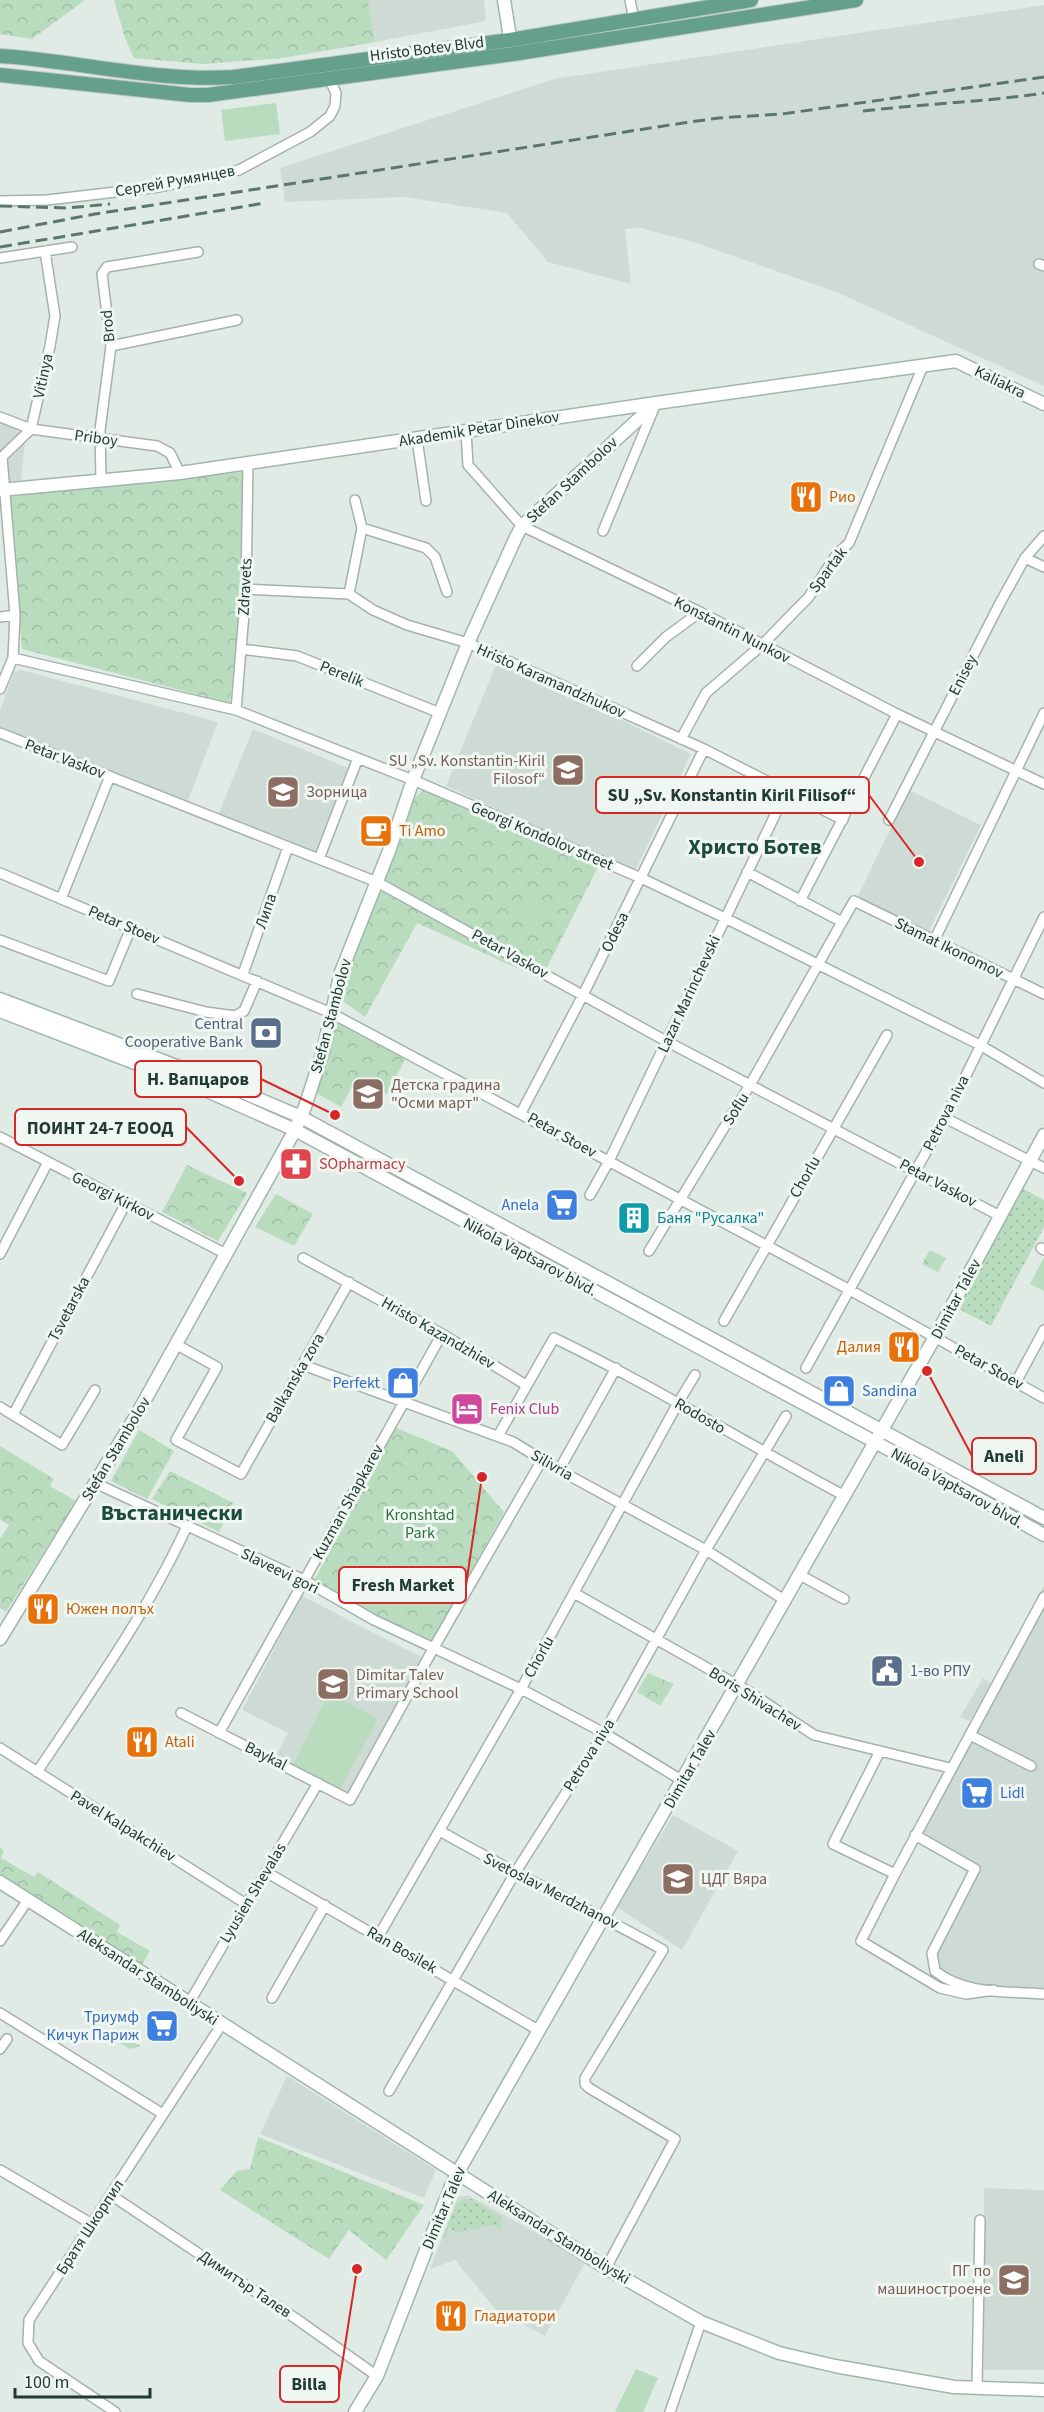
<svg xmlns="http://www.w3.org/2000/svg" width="1044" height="2412" viewBox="0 0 1044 2412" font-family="'Source Sans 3',sans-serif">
  <defs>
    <pattern id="grass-dots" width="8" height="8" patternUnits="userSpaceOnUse" patternTransform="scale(1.5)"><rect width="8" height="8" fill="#b9dcbf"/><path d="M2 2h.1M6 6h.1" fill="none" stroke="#9fbea5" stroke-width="1.8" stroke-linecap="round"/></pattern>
    <pattern id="forest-crowns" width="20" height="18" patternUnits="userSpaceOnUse" patternTransform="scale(1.5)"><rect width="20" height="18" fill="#b9dcbf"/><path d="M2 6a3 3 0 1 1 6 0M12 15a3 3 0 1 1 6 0" fill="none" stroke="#9fbea5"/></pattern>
  </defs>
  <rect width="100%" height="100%" fill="#e0ebe5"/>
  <path fill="#cedbd4" d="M368 0H484L486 21 375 42Z
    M1044 5V386L836 292 696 243 641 228 625 229 631 284 548 262 507 213 403 197 285 202 280 168 554 79Z
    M0 424 12 428 21 434 25 441 21 484 0 486Z
    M498 660 691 754 635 871 446 786Z
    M21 670 218 722 187 803 0 728V710L14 672Z
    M253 729 348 768 314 854 218 815Z
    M909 790 981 825 928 933 857 898Z
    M1044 1585V2000L967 1991 939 1980 929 1970 927 1956 966 1875 964 1870 910 1839Z
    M302 1596 423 1658 348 1793 276 1756 288 1733 242 1710Z
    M983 1678 991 1683 970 1721 960 1717Z
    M673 1815 738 1851 682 1950 617 1907Z
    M287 2076 436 2170 424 2198 260 2134Z
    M984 2188 1044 2190V2370H984Z
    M468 2195 586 2261 545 2336 496 2310 455 2260 430 2269 458 2197Z"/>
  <path fill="url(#grass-dots)" d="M1022 1188 1044 1200V1227L991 1326 957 1308Z
    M464 2199H472L501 2217 502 2226 499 2228 492 2225 457 2233 449 2228 444 2240 442 2238 457 2202Z"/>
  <path fill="url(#forest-crowns)" d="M0 0H85L32 39 0 34Z
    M114 0H368L375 42 283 58 203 64 134 58 125 38Z
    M242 472V588L230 703 22 649 9 494Z
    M423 790 598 867 541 979 417 923 365 1017 340 999 348 964 415 798Z
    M343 1023 407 1056 387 1094 356 1080 341 1107 316 1093 334 1024Z
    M187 1165 247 1193 218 1241 162 1212Z
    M276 1194 313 1214 294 1246 255 1227Z
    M930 1250 946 1258 938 1272 922 1264Z
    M394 1427 452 1451 504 1512 431 1644 314 1581Z
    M139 1430 174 1451 147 1499 111 1481Z
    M0 1446 54 1479 50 1486 76 1501 6 1612 0 1608V1539L9 1525 0 1519Z
    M170 1471 233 1503 219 1532 152 1499Z
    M648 1673 674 1684 660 1706 637 1692Z
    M0 1847 4 1850 1 1858 34 1877 38 1872 120 1925 117 1932 150 1951 140 1968 0 1877Z
    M118 2034 141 2046 130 2049 113 2039Z
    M258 2137 424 2205 386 2260 349 2230 329 2259 220 2190 237 2171 250 2169Z"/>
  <path fill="#b9dcbf" d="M276 103 280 134 225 141 221 110Z
    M525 899 547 911 539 921 518 911Z
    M1044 1257V1291L1030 1284Z
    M329 1693 378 1719 340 1789 293 1765Z
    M636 2369 658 2378 643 2412H617L615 2411Z"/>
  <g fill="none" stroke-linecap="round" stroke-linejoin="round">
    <defs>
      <path id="street" d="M630 0 634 20
        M0 201 47 200 159 187 239 170 310 132 330 116 335 106 336 93 329 78
        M0 258 72 247
        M1039 264 1044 266
        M111 346 237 320
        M0 417 31 429 157 446 170 453 180 473
        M466 431 468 465 522 526 700 612 897 714 1044 784
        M417 439 426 501
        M101 479 100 430 111 346 102 274 107 267 198 252
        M362 528 426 548 435 557 447 592
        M603 531 654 408
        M1025 558 1044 567
        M246 589 349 594 373 610 407 625 468 643 704 749 843 820
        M349 594 362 528 355 500
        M0 617 15 615
        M241 649 297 656 440 713
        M13 658 236 710 413 780 641 878 725 918 980 1045 1044 1083
        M637 666 666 637 700 612
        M0 689 13 658 15 615 2 457 31 429 50 346 55 316 45 251
        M236 710 246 589 248 463
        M0 733 377 882 666 1041 1000 1216
        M681 739 706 693 762 645 796 610 808 598 837 554 849 543 923 366
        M889 820 1000 603 1025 558 1044 536
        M319 859 358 758
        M747 872 842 922 854 901 1044 994
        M0 873 331 1013 848 1289 1044 1398
        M61 899 110 776
        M800 901 897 714
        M0 940 109 981 131 928
        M934 941 1044 713
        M243 974 288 847
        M137 994 206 1012 235 1016 244 1011 257 981
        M521 1113 583 995 704 749
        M945 1118 1044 1168
        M0 1137 226 1254
        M590 1195 609 1161 786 792
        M1041 1248 1044 1250
        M649 1251 750 1085 842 922
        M0 1254 48 1162
        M303 1258 442 1334 526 1385
        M724 1321 887 1035
        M177 1345 217 1367 176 1440 241 1474 349 1282
        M303 1365 513 1442 559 1470 706 1550 786 1601
        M806 1368 945 1118 1044 917
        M1016 1382 1044 1330
        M0 1407 62 1445 95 1390
        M13 1415 126 1203
        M498 1436 554 1338C654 1386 747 1444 845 1496
        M559 1470 616 1368
        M97 1484 304 1580 374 1620 521 1689 604 1733 683 1781
        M800 1575 844 1599
        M574 1593 748 1691 814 1735 950 1768
        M181 1713 350 1800 433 1649 542 1460
        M219 1733 442 1334
        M970 1735 1031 1766
        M0 1748 246 1904
        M880 1751 833 1844 895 1874
        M37 1772C90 1693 147 1613 187 1526
        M440 1831C513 1873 589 1909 663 1950L585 2078V2084L589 2088 675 2139 606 2268
        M915 1835 975 1869 932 1953 935 1971C965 1995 1007 1991 1044 1994
        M266 1872 538 2030
        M378 1937 521 1689 678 1403 695 1375
        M0 1941 28 1900
        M994 1990 966 1994 940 1988 861 1941 895 1874 1044 1597
        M272 1998 325 1905
        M189 2003 318 1783
        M0 2013 163 2114
        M0 2049 7 2039
        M389 2091 515 1873 604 1733 706 1550 786 1416
        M0 2170 92 2224
        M111 2195 295 2318 377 2376
        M977 2388 980 2220
        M115 2412 39 2361 28 2343 29 2320 222 2024
        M670 2412 701 2322"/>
      <path id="secondary" d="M504 0 512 50
        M0 490 180 473 656 403 956 361 1044 404
        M0 999 221 1083 301 1117 1044 1518
        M0 1011 205 1090 295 1130 940 1477 1044 1535
        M0 1639 136 1416 295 1130 305 1107 323 1051 341 972 389 851 413 780 440 713 468 643 516 537 522 526 656 403
        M0 1882 606 2268 701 2322 779 2353 835 2366 954 2387 1044 2390
        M355 2412 377 2376 451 2186 462 2165 935 1337 1044 1135"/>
      <path id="primary" d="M0 56C78 61 157 82 234 77L510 40 751 0
        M0 75 190 95H208L513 54 856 0"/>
    </defs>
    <use href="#street" stroke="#a3b3ab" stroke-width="12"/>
    <use href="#secondary" stroke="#9fb6ac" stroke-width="15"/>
    <use href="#primary" stroke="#c1c8c5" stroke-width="16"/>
    <use href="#street" stroke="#fff" stroke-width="9"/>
    <use href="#secondary" stroke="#fff" stroke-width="12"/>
    <use href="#primary" stroke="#65a08b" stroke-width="14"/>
    <path stroke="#5b776c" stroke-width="3" stroke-dasharray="12 6" stroke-linecap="butt" d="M863 111C924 104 984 102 1044 93
      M0 206 67 208 110 204
      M0 232 95 214 683 123 719 118 782 114 1044 77
      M0 247 265 203"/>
  </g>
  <defs>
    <symbol id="restaurant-square" viewBox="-11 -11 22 22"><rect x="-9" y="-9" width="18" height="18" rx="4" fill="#e8710a" stroke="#f0f7f3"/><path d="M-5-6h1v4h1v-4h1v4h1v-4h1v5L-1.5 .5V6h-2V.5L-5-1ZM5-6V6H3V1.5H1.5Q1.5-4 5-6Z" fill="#fff"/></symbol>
    <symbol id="school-square" viewBox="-11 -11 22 22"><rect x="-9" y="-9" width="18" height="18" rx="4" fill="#8d6e63" stroke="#f0f7f3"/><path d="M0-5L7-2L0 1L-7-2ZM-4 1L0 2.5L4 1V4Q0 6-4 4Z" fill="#fff"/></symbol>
    <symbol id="cafe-square" viewBox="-11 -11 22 22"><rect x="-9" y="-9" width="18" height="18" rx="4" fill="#e8710a" stroke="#f0f7f3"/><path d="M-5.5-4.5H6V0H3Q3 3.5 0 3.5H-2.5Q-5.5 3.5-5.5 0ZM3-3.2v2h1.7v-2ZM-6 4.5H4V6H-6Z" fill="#fff"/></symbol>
    <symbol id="bank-square" viewBox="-11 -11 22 22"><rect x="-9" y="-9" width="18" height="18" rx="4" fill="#5c6f8a" stroke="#f0f7f3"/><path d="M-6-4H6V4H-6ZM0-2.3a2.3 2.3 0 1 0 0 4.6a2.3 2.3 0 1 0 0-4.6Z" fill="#fff"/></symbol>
    <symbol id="pharmacy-square" viewBox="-11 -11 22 22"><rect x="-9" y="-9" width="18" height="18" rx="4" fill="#e0444e" stroke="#f0f7f3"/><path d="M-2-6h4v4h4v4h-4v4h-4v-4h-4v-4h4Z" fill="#fff"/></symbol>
    <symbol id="supermarket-square" viewBox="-11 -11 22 22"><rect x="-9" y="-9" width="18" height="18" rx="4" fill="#3f7fe0" stroke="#f0f7f3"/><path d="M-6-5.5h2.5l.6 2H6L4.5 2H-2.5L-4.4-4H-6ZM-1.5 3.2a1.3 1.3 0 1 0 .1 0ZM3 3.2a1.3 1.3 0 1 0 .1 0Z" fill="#fff"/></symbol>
    <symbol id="building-square" viewBox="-11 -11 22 22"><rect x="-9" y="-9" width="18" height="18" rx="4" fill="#0f9aa8" stroke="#f0f7f3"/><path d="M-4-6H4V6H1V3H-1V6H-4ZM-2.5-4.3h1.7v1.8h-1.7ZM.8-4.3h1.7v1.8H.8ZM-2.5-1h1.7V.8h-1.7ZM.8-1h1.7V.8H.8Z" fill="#fff"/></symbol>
    <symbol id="shop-square" viewBox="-11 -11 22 22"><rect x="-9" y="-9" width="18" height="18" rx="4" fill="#3f7fe0" stroke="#f0f7f3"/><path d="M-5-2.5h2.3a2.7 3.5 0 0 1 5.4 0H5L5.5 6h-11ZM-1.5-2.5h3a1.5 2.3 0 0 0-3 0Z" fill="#fff"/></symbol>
    <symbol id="hotel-square" viewBox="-11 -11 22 22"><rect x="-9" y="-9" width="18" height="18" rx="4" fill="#d1479c" stroke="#f0f7f3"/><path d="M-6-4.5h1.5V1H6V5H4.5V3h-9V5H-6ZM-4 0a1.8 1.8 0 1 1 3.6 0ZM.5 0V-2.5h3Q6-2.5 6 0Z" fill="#fff"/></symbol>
    <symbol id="civic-square" viewBox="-11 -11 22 22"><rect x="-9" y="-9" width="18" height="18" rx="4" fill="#5c6f8a" stroke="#f0f7f3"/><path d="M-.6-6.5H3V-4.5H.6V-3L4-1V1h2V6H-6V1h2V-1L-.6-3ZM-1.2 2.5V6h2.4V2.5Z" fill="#fff"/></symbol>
  </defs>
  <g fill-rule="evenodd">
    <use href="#restaurant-square" x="787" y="478" width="38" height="38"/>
    <use href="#school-square" x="549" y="751" width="38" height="38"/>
    <use href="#school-square" x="264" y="773" width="38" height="38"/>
    <use href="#cafe-square" x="357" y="812" width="38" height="38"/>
    <use href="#bank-square" x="247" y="1014" width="38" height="38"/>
    <use href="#school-square" x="349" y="1075" width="38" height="38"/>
    <use href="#pharmacy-square" x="277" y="1145" width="38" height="38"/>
    <use href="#supermarket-square" x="543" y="1186" width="38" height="38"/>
    <use href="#building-square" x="615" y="1199" width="38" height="38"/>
    <use href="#restaurant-square" x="885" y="1328" width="38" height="38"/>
    <use href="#shop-square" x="384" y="1364" width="38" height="38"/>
    <use href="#shop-square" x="820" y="1372" width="38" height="38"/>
    <use href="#hotel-square" x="448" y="1390" width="38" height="38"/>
    <use href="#restaurant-square" x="24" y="1590" width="38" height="38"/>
    <use href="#civic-square" x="868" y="1652" width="38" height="38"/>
    <use href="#school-square" x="314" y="1665" width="38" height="38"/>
    <use href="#restaurant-square" x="123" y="1723" width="38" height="38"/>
    <use href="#supermarket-square" x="958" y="1774" width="38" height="38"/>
    <use href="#school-square" x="659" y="1860" width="38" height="38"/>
    <use href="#supermarket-square" x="143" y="2007" width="38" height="38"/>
    <use href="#school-square" x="995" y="2261" width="38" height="38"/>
    <use href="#restaurant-square" x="432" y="2297" width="38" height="38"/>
  </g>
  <g text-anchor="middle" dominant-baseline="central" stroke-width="6" stroke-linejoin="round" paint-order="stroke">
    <g font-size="16" fill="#213b31" stroke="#f0f7f3">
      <text transform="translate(427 49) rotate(-7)">Hristo Botev Blvd</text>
      <text transform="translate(175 181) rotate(-10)">Сергей Румянцев</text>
      <text transform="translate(108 326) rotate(-95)">Brod</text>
      <text transform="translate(43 376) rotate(-78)">Vitinya</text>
      <text transform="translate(1000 382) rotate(26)">Kaliakra</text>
      <text transform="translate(479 429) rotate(-9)">Akademik Petar Dinekov</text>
      <text transform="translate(96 438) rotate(8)">Priboy</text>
      <text transform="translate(572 480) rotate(-43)">Stefan Stambolov</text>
      <text transform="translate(828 570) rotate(-53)">Spartak</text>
      <text transform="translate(245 587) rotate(-87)">Zdravets</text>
      <text transform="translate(732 630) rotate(27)">Konstantin Nunkov</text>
      <text transform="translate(342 674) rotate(22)">Perelik</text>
      <text transform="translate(963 675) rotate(-63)">Enisey</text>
      <text transform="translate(551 681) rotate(24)">Hristo Karamandzhukov</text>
      <text transform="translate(65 759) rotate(21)">Petar Vaskov</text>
      <text transform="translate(542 836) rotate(23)">Georgi Kondolov street</text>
      <text transform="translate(266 911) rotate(-71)">Липа</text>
      <text transform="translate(124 925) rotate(23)">Petar Stoev</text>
      <text transform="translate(615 932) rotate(-64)">Odesa</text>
      <text transform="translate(949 948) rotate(26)">Stamat Ikonomov</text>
      <text transform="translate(510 954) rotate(29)">Petar Vaskov</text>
      <text transform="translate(689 994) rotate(-65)">Lazar Marinchevski</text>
      <text transform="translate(331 1016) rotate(-75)">Stefan Stambolov</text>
      <text transform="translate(736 1109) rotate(-58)">Soflu</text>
      <text transform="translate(946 1113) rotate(-63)">Petrova niva</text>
      <text transform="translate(562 1135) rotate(29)">Petar Stoev</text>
      <text transform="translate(805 1177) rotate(-60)">Chorlu</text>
      <text transform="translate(938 1183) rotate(28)">Petar Vaskov</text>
      <text transform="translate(113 1196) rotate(27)">Georgi Kirkov</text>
      <text transform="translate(530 1257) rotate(28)">Nikola Vaptsarov blvd.</text>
      <text transform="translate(956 1299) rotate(-62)">Dimitar Talev</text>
      <text transform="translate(69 1309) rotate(-62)">Tsvetarska</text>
      <text transform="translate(438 1333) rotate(30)">Hristo Kazandzhiev</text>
      <text transform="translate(989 1367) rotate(29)">Petar Stoev</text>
      <text transform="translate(295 1378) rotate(-60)">Balkanska zora</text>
      <text transform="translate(700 1416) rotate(30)">Rodosto</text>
      <text transform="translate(116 1449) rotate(-59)">Stefan Stambolov</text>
      <text transform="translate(552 1465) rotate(30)">Silivria</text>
      <text transform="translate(957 1488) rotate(29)">Nikola Vaptsarov blvd.</text>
      <text transform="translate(348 1502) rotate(-61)">Kuzman Shapkarev</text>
      <text transform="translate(280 1571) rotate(26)">Slaveevi gori</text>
      <text transform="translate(539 1657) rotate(-61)">Chorlu</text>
      <text transform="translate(755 1699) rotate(32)">Boris Shivachev</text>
      <text transform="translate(589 1755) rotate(-58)">Petrova niva</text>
      <text transform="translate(266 1756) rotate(27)">Baykal</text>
      <text transform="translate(690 1769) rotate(-60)">Dimitar Talev</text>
      <text transform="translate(123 1826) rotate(32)">Pavel Kalpakchiev</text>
      <text transform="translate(551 1891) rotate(27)">Svetoslav Merdzhanov</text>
      <text transform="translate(253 1893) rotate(-59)">Lyusien Shevalas</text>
      <text transform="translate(402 1950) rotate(30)">Ran Bosilek</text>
      <text transform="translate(148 1977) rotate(33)">Aleksandar Stamboliyski</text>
      <text transform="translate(444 2208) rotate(-67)">Dimitar Talev</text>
      <text transform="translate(90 2227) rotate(-57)">Братя Шкорпил</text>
      <text transform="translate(559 2237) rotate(32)">Aleksandar Stamboliyski</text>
      <text transform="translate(245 2284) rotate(34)">Димитър Талев</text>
    </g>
    <g font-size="16" fill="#c56008" stroke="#f0f7f3" text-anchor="start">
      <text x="829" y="497">Рио</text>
      <text x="399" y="831">Ti Amo</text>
      <text x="881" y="1347" text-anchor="end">Далия</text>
      <text x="66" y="1609">Южен полъх</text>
      <text x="165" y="1742">Atali</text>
      <text x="474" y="2316">Гладиатори</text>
    </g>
    <g font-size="16" fill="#785e54" stroke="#f0f7f3" text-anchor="start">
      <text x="545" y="761" text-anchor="end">SU „Sv. Konstantin-Kiril<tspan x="545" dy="18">Filosof“</tspan></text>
      <text x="306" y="792">Зорница</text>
      <text x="391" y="1085">Детска градина<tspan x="391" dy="18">"Осми март"</tspan></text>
      <text x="356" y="1675">Dimitar Talev<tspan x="356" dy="18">Primary School</tspan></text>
      <text x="701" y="1879">ЦДГ Вяра</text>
      <text x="991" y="2271" text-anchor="end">ПГ по<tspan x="991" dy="18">машиностроене</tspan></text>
    </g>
    <g font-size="16" fill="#4e5e75" stroke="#f0f7f3" text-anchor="end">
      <text x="243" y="1024">Central<tspan x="243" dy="18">Cooperative Bank</tspan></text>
      <text x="910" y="1671" text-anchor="start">1-во РПУ</text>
    </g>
    <g font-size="16" fill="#be3a42" stroke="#f0f7f3" text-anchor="start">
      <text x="319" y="1164">SOpharmacy</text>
    </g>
    <g font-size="16" fill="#366cbe" stroke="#f0f7f3" text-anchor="end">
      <text x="539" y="1205">Anela</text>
      <text x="380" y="1383">Perfekt</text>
      <text x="862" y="1391" text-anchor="start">Sandina</text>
      <text x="1000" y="1793" text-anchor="start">Lidl</text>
      <text x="139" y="2017">Триумф<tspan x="139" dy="18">Кичук Париж</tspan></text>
    </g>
    <g font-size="16" fill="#0d838f" stroke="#f0f7f3" text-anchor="start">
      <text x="657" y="1218">Баня "Русалка"</text>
    </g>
    <g font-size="16" fill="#b23c85" stroke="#f0f7f3" text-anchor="start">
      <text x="490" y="1409">Fenix Club</text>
    </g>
    <g font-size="16" fill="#2c713f" stroke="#f0f7f3">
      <text x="420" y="1515">Kronshtad<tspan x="420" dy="18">Park</tspan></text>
    </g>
    <g font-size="22" font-weight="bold" fill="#1d4c3c" stroke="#f0f7f3">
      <text x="755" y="847">Христо Ботев</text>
      <text x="172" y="1513">Въстанически</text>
    </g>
  </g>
  <path fill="none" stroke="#d62828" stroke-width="2" d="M919 862L869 795M335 1115L261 1079M239 1181L186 1127M927 1371L972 1456M482 1477L466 1585M357 2269L339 2384"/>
  <g fill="#d62828" stroke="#f0f7f3" stroke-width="2">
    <circle cx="919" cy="862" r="6"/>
    <circle cx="335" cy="1115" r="6"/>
    <circle cx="239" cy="1181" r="6"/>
    <circle cx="927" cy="1371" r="6"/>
    <circle cx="482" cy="1477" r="6"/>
    <circle cx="357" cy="2269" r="6"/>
  </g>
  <g fill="#f0f7f3" stroke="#d62828" stroke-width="2">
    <rect x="596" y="777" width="273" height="36" rx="6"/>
    <rect x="135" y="1061" width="126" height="36" rx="6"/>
    <rect x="15" y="1109" width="171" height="36" rx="6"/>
    <rect x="972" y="1438" width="64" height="36" rx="6"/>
    <rect x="339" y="1567" width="127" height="36" rx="6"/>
    <rect x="280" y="2366" width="59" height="36" rx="6"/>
  </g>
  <g font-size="18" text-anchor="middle" font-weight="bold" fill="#213b31">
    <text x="732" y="801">SU „Sv. Konstantin Kiril Filisof“</text>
    <text x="198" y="1085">Н. Вапцаров</text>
    <text x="100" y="1134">ПОИНТ 24-7 ЕООД</text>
    <text x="1004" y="1462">Aneli</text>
    <text x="403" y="1591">Fresh Market</text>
    <text x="309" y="2390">Billa</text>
  </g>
  <path d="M15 2388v9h135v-9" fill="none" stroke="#213b31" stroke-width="3"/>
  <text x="24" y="2388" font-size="18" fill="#213b31" stroke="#f0f7f3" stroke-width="4.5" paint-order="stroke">100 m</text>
</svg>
